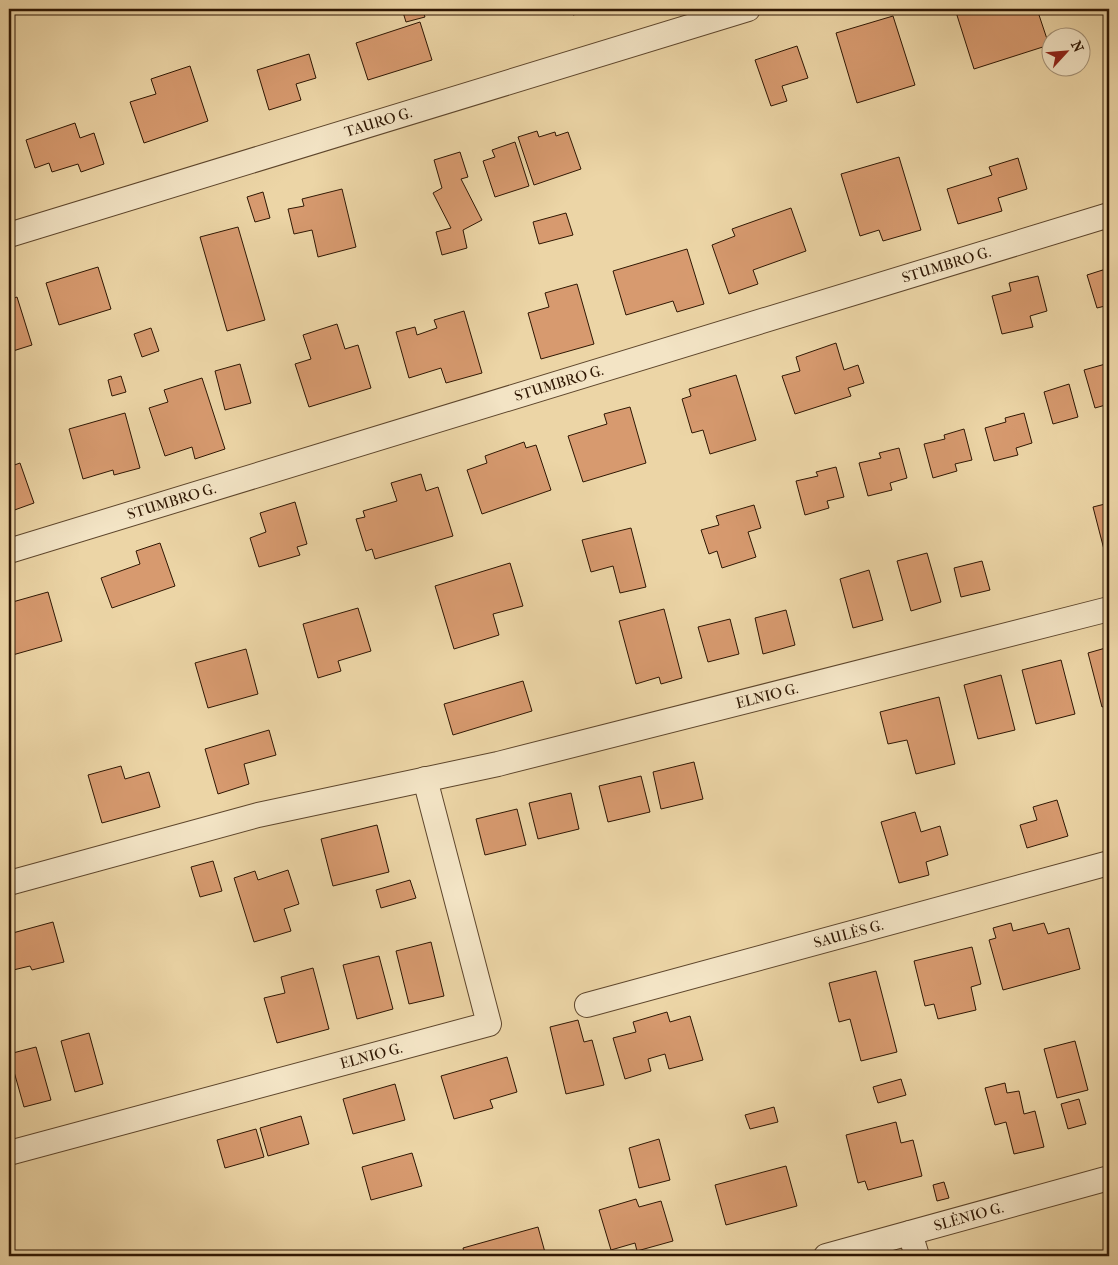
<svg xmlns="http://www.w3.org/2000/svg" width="1118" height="1265" viewBox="0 0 1118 1265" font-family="'IM FELL French Canon',serif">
  <rect width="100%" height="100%" fill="#ecd5a6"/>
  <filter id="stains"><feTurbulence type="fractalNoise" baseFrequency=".004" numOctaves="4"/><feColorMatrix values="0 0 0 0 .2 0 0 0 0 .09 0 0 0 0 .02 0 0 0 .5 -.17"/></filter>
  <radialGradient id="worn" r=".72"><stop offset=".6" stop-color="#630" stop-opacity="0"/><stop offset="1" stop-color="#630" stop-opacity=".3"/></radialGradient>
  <path fill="#d79a6f" stroke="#2f1703" d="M402 9H422L425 17 406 22Z
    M571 9H595L573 15Z
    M955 9H1037L1049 45 974 69Z
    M893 16 915 85 857 103 836 33Z
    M420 22 432 60 368 80 356 43Z
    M797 46 808 78 782 86 787 101 771 106 755 60Z
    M309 54 316 78 296 84 301 100 269 110 257 70Z
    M190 66 208 121 144 143 130 102 156 94 151 79Z
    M75 123 80 138 94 133 104 164 81 172 78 164 52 172 49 163 35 168 26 140Z
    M537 131 539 137 555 132 556 136 568 132 581 169 534 185 518 137Z
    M515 142 529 186 495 197 483 161 495 157 492 150Z
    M460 152 468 177 461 179 482 220 463 230 467 248 442 255 436 232 451 228 433 193 442 188 434 160Z
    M899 157 921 230 883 241 879 230 860 236 841 174Z
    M1018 158 1027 189 998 198 1002 211 958 224 947 189 992 175 989 167Z
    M342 189 356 247 318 257 312 230 294 234 288 209 304 206 302 199Z
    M263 192 270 218 255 222 247 197Z
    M791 208 806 251 753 270 758 284 729 294 712 245 735 236 732 229Z
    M566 213 573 235 539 244 533 222Z
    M238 227 265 320 227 331 200 237Z
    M687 249 704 304 677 312 673 301 626 315 613 271Z
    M98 267 111 309 59 325 46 283Z
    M1109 268V305L1097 308 1087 275Z
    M1038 276 1047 311 1030 316 1033 327 1002 334 992 296 1011 291 1009 283Z
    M577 284 594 344 541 359 528 313 549 307 545 293Z
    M17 297 32 345 13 351 9 338V300Z
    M464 311 482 373 446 383 441 368 409 378 396 332 415 327 417 335 437 328 434 320Z
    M337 324 345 349 358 345 371 388 309 407 295 364 311 359 303 335Z
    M151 328 159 351 142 357 134 334Z
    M836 343 844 370 858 365 864 383 848 388 851 396 795 414 782 376 800 371 796 357Z
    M1109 363V404L1095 408 1084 370Z
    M240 364 251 403 225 410 215 371Z
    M736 375 756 440 710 454 703 430 692 433 682 399 691 396 689 389Z
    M121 376 126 392 112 396 108 380Z
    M202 378 225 449 195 459 192 447 165 456 149 408 168 402 164 390Z
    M1069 384 1078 417 1053 424 1044 392Z
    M630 407 646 463 583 482 568 436 607 424 604 414Z
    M125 413 140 468 114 475 113 470 83 479 69 429Z
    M1024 413 1032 443 1016 448 1018 455 994 461 985 428 1006 422 1005 418Z
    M964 429 972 460 955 464 957 471 933 478 924 444 945 439 944 435Z
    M524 442 526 448 536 445 551 490 482 514 467 470 487 463 485 456Z
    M899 448 907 478 890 483 892 490 868 496 859 463 881 458 879 453Z
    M20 463 34 503 9 512V467Z
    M836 467 844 497 827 501 829 508 805 515 796 481 818 476 816 472Z
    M421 474 426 491 438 487 453 536 375 559 372 549 366 551 356 519 365 517 363 511 397 501 391 483Z
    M295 502 307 544 297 547 300 555 259 567 250 538 266 532 260 513Z
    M1109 503V564L1108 565 1093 507Z
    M754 505 761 528 748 532 756 557 722 568 717 551 709 554 701 530 719 525 716 516Z
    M631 528 646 587 620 593 613 566 591 572 582 540Z
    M160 543 175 586 112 608 101 578 140 564 136 551Z
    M927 553 941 602 911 611 897 561Z
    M982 561 990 590 961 597 954 568Z
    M510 563 523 606 493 614 499 635 454 649 435 586Z
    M869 570 883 620 853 628 840 579Z
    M48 592 62 641 9 656V603Z
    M358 608 371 651 338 661 341 671 318 678 303 624Z
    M664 609 682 678 661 684 659 677 636 684 619 621Z
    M786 610 795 645 763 654 755 618Z
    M730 619 739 654 708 662 698 627Z
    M1109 647V705L1102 707 1088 653Z
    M246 649 258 694 208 708 195 663Z
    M1061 660 1075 714 1036 724 1022 670Z
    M1001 675 1015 730 978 739 964 685Z
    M523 681 532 711 453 735 444 704Z
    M939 697 955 764 916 774 907 740 888 744 880 712Z
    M269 730 276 755 244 764 249 784 218 794 205 749Z
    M694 762 703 799 661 809 653 772Z
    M121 766 125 779 149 772 160 807 102 823 88 775Z
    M641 776 650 812 608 822 599 786Z
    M571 793 579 829 538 839 529 803Z
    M1057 800 1068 836 1027 848 1020 825 1037 820 1033 807Z
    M517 809 526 845 485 855 476 819Z
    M915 812 921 832 940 826 948 855 926 862 929 875 899 883 881 822Z
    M377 825 389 872 333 886 321 839Z
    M213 861 222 891 200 897 191 867Z
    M288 870 299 904 284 909 291 931 254 942 234 878 255 871 258 880Z
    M410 880 416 898 381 908 376 890Z
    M53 922 64 962 32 970 30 966 9 971V934Z
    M1011 923 1013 931 1044 923 1048 934 1069 928 1080 969 1003 990 989 940 996 938 993 928Z
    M431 942 444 996 409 1004 396 951Z
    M972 947 981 984 971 987 976 1010 938 1019 934 1004 925 1006 914 961Z
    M379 956 393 1009 357 1019 343 965Z
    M313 968 329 1029 277 1043 264 998 285 993 281 977Z
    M876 971 897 1052 861 1061 850 1019 839 1022 829 983Z
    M667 1012 670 1022 690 1016 703 1060 669 1069 665 1054 648 1059 651 1071 625 1079 613 1038 636 1032 633 1022Z
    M578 1020 584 1042 592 1040 604 1085 566 1094 550 1027Z
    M89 1033 103 1084 75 1092 61 1041Z
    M1075 1041 1088 1090 1057 1098 1044 1049Z
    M36 1047 51 1100 24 1107 9 1054Z
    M507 1057 517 1092 490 1100 493 1108 454 1119 441 1076Z
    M901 1079 906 1095 878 1103 873 1087Z
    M1005 1083 1007 1093 1019 1091 1024 1114 1035 1111 1044 1147 1014 1154 1006 1122 995 1125 985 1088Z
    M395 1084 405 1120 353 1134 343 1099Z
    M1079 1099 1086 1124 1068 1129 1061 1104Z
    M774 1107 778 1122 750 1129 745 1115Z
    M301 1116 309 1144 268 1156 260 1128Z
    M896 1122 901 1143 913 1140 922 1176 868 1190 865 1181 858 1183 846 1135Z
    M256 1129 264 1157 225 1168 217 1140Z
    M659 1139 670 1180 639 1188 629 1148Z
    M412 1153 422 1186 371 1200 362 1167Z
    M786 1166 797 1206 726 1225 715 1185Z
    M944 1182 949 1198 937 1201 933 1185Z
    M636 1199 639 1207 661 1201 673 1241 637 1251 635 1243 611 1250 599 1210Z
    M538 1227 546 1256H465L463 1248Z"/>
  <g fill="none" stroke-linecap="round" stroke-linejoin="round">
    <defs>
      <g id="minor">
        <path id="s1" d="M9 235 748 9"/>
        <path id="s2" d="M9 551 1109 215"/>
        <path id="s3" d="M9 883 258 815 498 764 1109 609"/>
        <path id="s4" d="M587 1005 1109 863"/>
        <path id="s5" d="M9 1153 489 1024 425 779"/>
        <path d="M910 1233 917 1256"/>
        <path id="s6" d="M826 1256 1109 1178"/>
      </g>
    </defs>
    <use href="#minor" stroke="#5e462c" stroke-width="26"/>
    <use href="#minor" stroke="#f3e4c5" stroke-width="24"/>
  </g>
  <g text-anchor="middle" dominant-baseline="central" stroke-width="5" stroke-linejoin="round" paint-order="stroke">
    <g font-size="15" fill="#2f1703" stroke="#f3e4c5">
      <text stroke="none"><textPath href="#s1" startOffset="386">TAURO G.</textPath></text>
      <text stroke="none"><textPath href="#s2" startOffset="980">STUMBRO G.</textPath></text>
      <text stroke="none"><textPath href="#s2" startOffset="575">STUMBRO G.</textPath></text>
      <text stroke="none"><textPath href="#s2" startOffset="170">STUMBRO G.</textPath></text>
      <text stroke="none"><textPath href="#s3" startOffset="781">ELNIO G.</textPath></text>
      <text stroke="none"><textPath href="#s4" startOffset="271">SAULĖS G.</textPath></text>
      <text stroke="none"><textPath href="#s5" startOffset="375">ELNIO G.</textPath></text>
      <text stroke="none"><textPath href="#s6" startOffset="148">SLĖNIO G.</textPath></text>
    </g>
  </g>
  <rect width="1118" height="1265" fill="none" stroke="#ecd5a6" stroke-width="30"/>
  <rect x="10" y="10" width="1098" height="1245" fill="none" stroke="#2f1703" stroke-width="2.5"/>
  <rect x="15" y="15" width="1088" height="1235" fill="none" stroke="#2f1703"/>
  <g transform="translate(1066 52) rotate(64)"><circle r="24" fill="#f3e4c5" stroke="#a59277"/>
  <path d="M0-4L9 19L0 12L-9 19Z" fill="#8f2418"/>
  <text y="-8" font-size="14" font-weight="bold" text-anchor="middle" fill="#2f1703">N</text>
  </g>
  <rect width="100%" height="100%" filter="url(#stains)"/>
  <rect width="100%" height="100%" fill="url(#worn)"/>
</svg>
